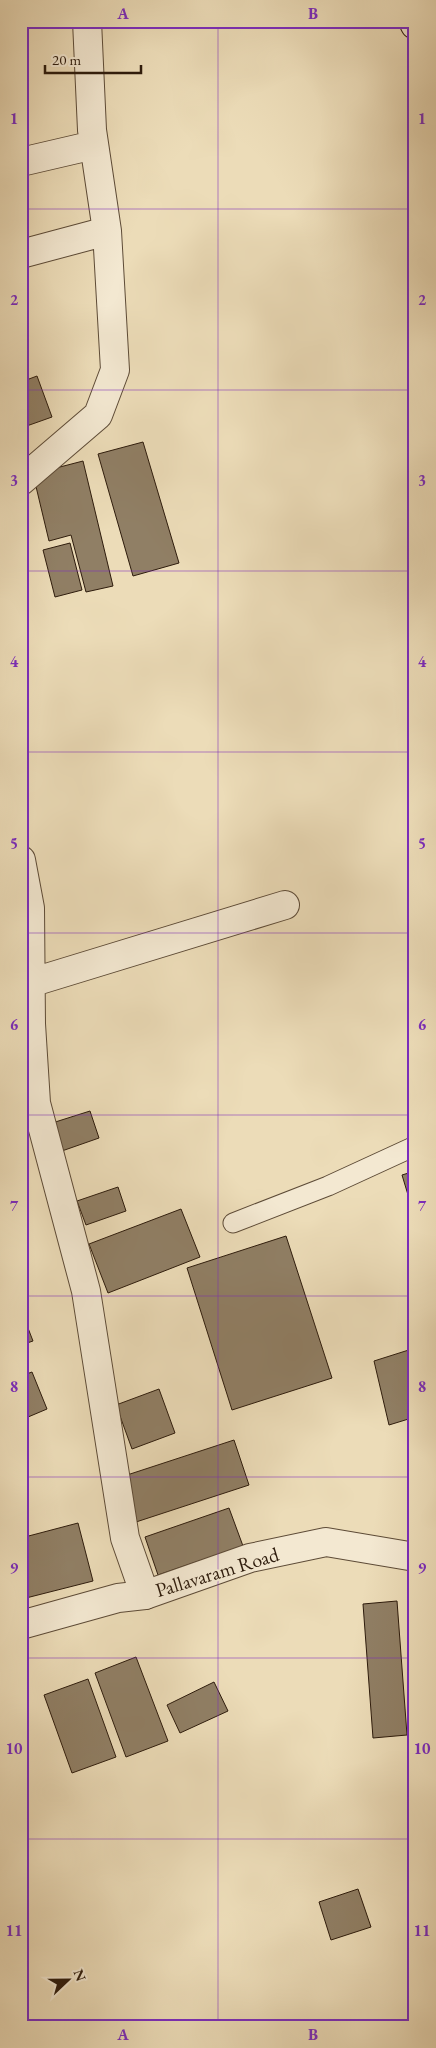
<svg xmlns="http://www.w3.org/2000/svg" width="436" height="2048" viewBox="0 0 436 2048" font-family="'EB Garamond',serif">
  <rect width="100%" height="100%" fill="#ecdcb8"/>
  <filter id="stains"><feTurbulence type="fractalNoise" baseFrequency=".004" numOctaves="4"/><feColorMatrix values="0 0 0 0 .2 0 0 0 0 .09 0 0 0 0 .02 0 0 0 .5 -.17"/></filter>
  <radialGradient id="worn" r=".72"><stop offset=".6" stop-color="#630" stop-opacity="0"/><stop offset="1" stop-color="#630" stop-opacity=".3"/></radialGradient>
  <path fill="#907f65" stroke="#2d1b0c" d="M37 376 52 417 21 428V382Z
    M143 442 179 563 133 576 98 454Z
    M83 461 113 586 86 592 71 535 49 541 33 474Z
    M70 543 82 590 55 597 43 550Z
    M90 1111 99 1138 59 1152 49 1124Z
    M415 1171V1218L402 1175Z
    M118 1187 126 1211 86 1225 77 1201Z
    M181 1209 200 1257 108 1293 89 1244Z
    M286 1236 332 1378 232 1410 187 1268Z
    M21 1310 33 1341 21 1345Z
    M415 1348V1417L389 1425 374 1361Z
    M32 1372 47 1409 21 1420V1376Z
    M159 1389 175 1433 132 1449 116 1405Z
    M234 1440 249 1485 136 1522 121 1477Z
    M229 1508 243 1546 158 1575 145 1537Z
    M78 1523 93 1581 26 1598 21 1579V1538Z
    M397 1601 407 1735 373 1738 363 1604Z
    M136 1657 168 1741 126 1757 95 1673Z
    M88 1679 116 1757 72 1773 44 1695Z
    M214 1682 228 1711 180 1733 167 1705Z
    M358 1889 371 1927 331 1940 319 1902Z"/>
  <g fill="none" stroke-linecap="round" stroke-linejoin="round">
    <defs>
      <path id="service" d="M233 1223 328 1186 415 1146"/>
      <path id="minor" d="M21 162 94 145
        M21 254 107 231
        M21 481 98 415 115 370 107 231 92 130 87 21
        M21 860 30 908 31 1024 36 1103 86 1291 125 1538 145 1595
        M30 983 285 905"/>
      <path id="tertiary" d="M21 1625 118 1598 145 1595 250 1558 326 1542 415 1557"/>
      <path id="secondary" d="M413 21 415 25"/>
    </defs>
    <use href="#service" stroke="#5d4b37" stroke-width="21"/>
    <use href="#minor" stroke="#5d4b37" stroke-width="30"/>
    <use href="#tertiary" stroke="#5d4b37" stroke-width="30"/>
    <use href="#secondary" stroke="#2d1b0c" stroke-width="30"/>
    <use href="#service" stroke="#f3e8d1" stroke-width="19"/>
    <use href="#minor" stroke="#f3e8d1" stroke-width="28"/>
    <use href="#tertiary" stroke="#f3e8d1" stroke-width="28"/>
    <use href="#secondary" stroke="#f3e8d1" stroke-width="28"/>
  </g>
  <path fill="none" stroke="#7b2cbf" stroke-width="1" stroke-opacity="0.55" d="M218 21V2027M21 209H415M21 390H415M21 571H415M21 752H415M21 933H415M21 1115H415M21 1296H415M21 1477H415M21 1658H415M21 1839H415"/>
  <g text-anchor="middle" dominant-baseline="central" stroke-width="4" stroke-linejoin="round" paint-order="stroke">
    <g font-size="20" fill="#2d1b0c" stroke="#f3e8d1">
      <text transform="translate(217 1572) rotate(-17)">Pallavaram Road</text>
    </g>
  </g>
  <rect width="436" height="2048" fill="none" stroke="#ecdcb8" stroke-width="55"/>
  <g transform="translate(68 1980) rotate(68)" stroke="#f3e8d1" stroke-width="4" paint-order="stroke">
  <path d="M0-4L9 19L0 12L-9 19Z" fill="#2d1b0c"/>
  <text y="-8" font-size="14" font-weight="bold" text-anchor="middle" fill="#2d1b0c">N</text>
  </g>
  <path d="M45 65v8h96v-8" fill="none" stroke="#2d1b0c" stroke-width="2.5"/>
  <text x="52" y="65" font-size="15" fill="#2d1b0c" stroke="#f3e8d1" stroke-width="4" paint-order="stroke">20 m</text>
  <rect x="28" y="28" width="380" height="1992" fill="none" stroke="#7b2cbf" stroke-width="2"/>
  <g font-size="16" text-anchor="middle" font-weight="bold" fill="#7b2cbf">
    <text x="123" y="19">A</text>
    <text x="313" y="19">B</text>
    <text x="14" y="124">1</text>
    <text x="422" y="124">1</text>
    <text x="14" y="305">2</text>
    <text x="422" y="305">2</text>
    <text x="14" y="486">3</text>
    <text x="422" y="486">3</text>
    <text x="14" y="667">4</text>
    <text x="422" y="667">4</text>
    <text x="14" y="849">5</text>
    <text x="422" y="849">5</text>
    <text x="14" y="1030">6</text>
    <text x="422" y="1030">6</text>
    <text x="14" y="1211">7</text>
    <text x="422" y="1211">7</text>
    <text x="14" y="1392">8</text>
    <text x="422" y="1392">8</text>
    <text x="14" y="1573">9</text>
    <text x="422" y="1573">9</text>
    <text x="14" y="1754">10</text>
    <text x="422" y="1754">10</text>
    <text x="14" y="1936">11</text>
    <text x="422" y="1936">11</text>
    <text x="123" y="2040">A</text>
    <text x="313" y="2040">B</text>
  </g>
  <rect width="100%" height="100%" filter="url(#stains)"/>
  <rect width="100%" height="100%" fill="url(#worn)"/>
</svg>
